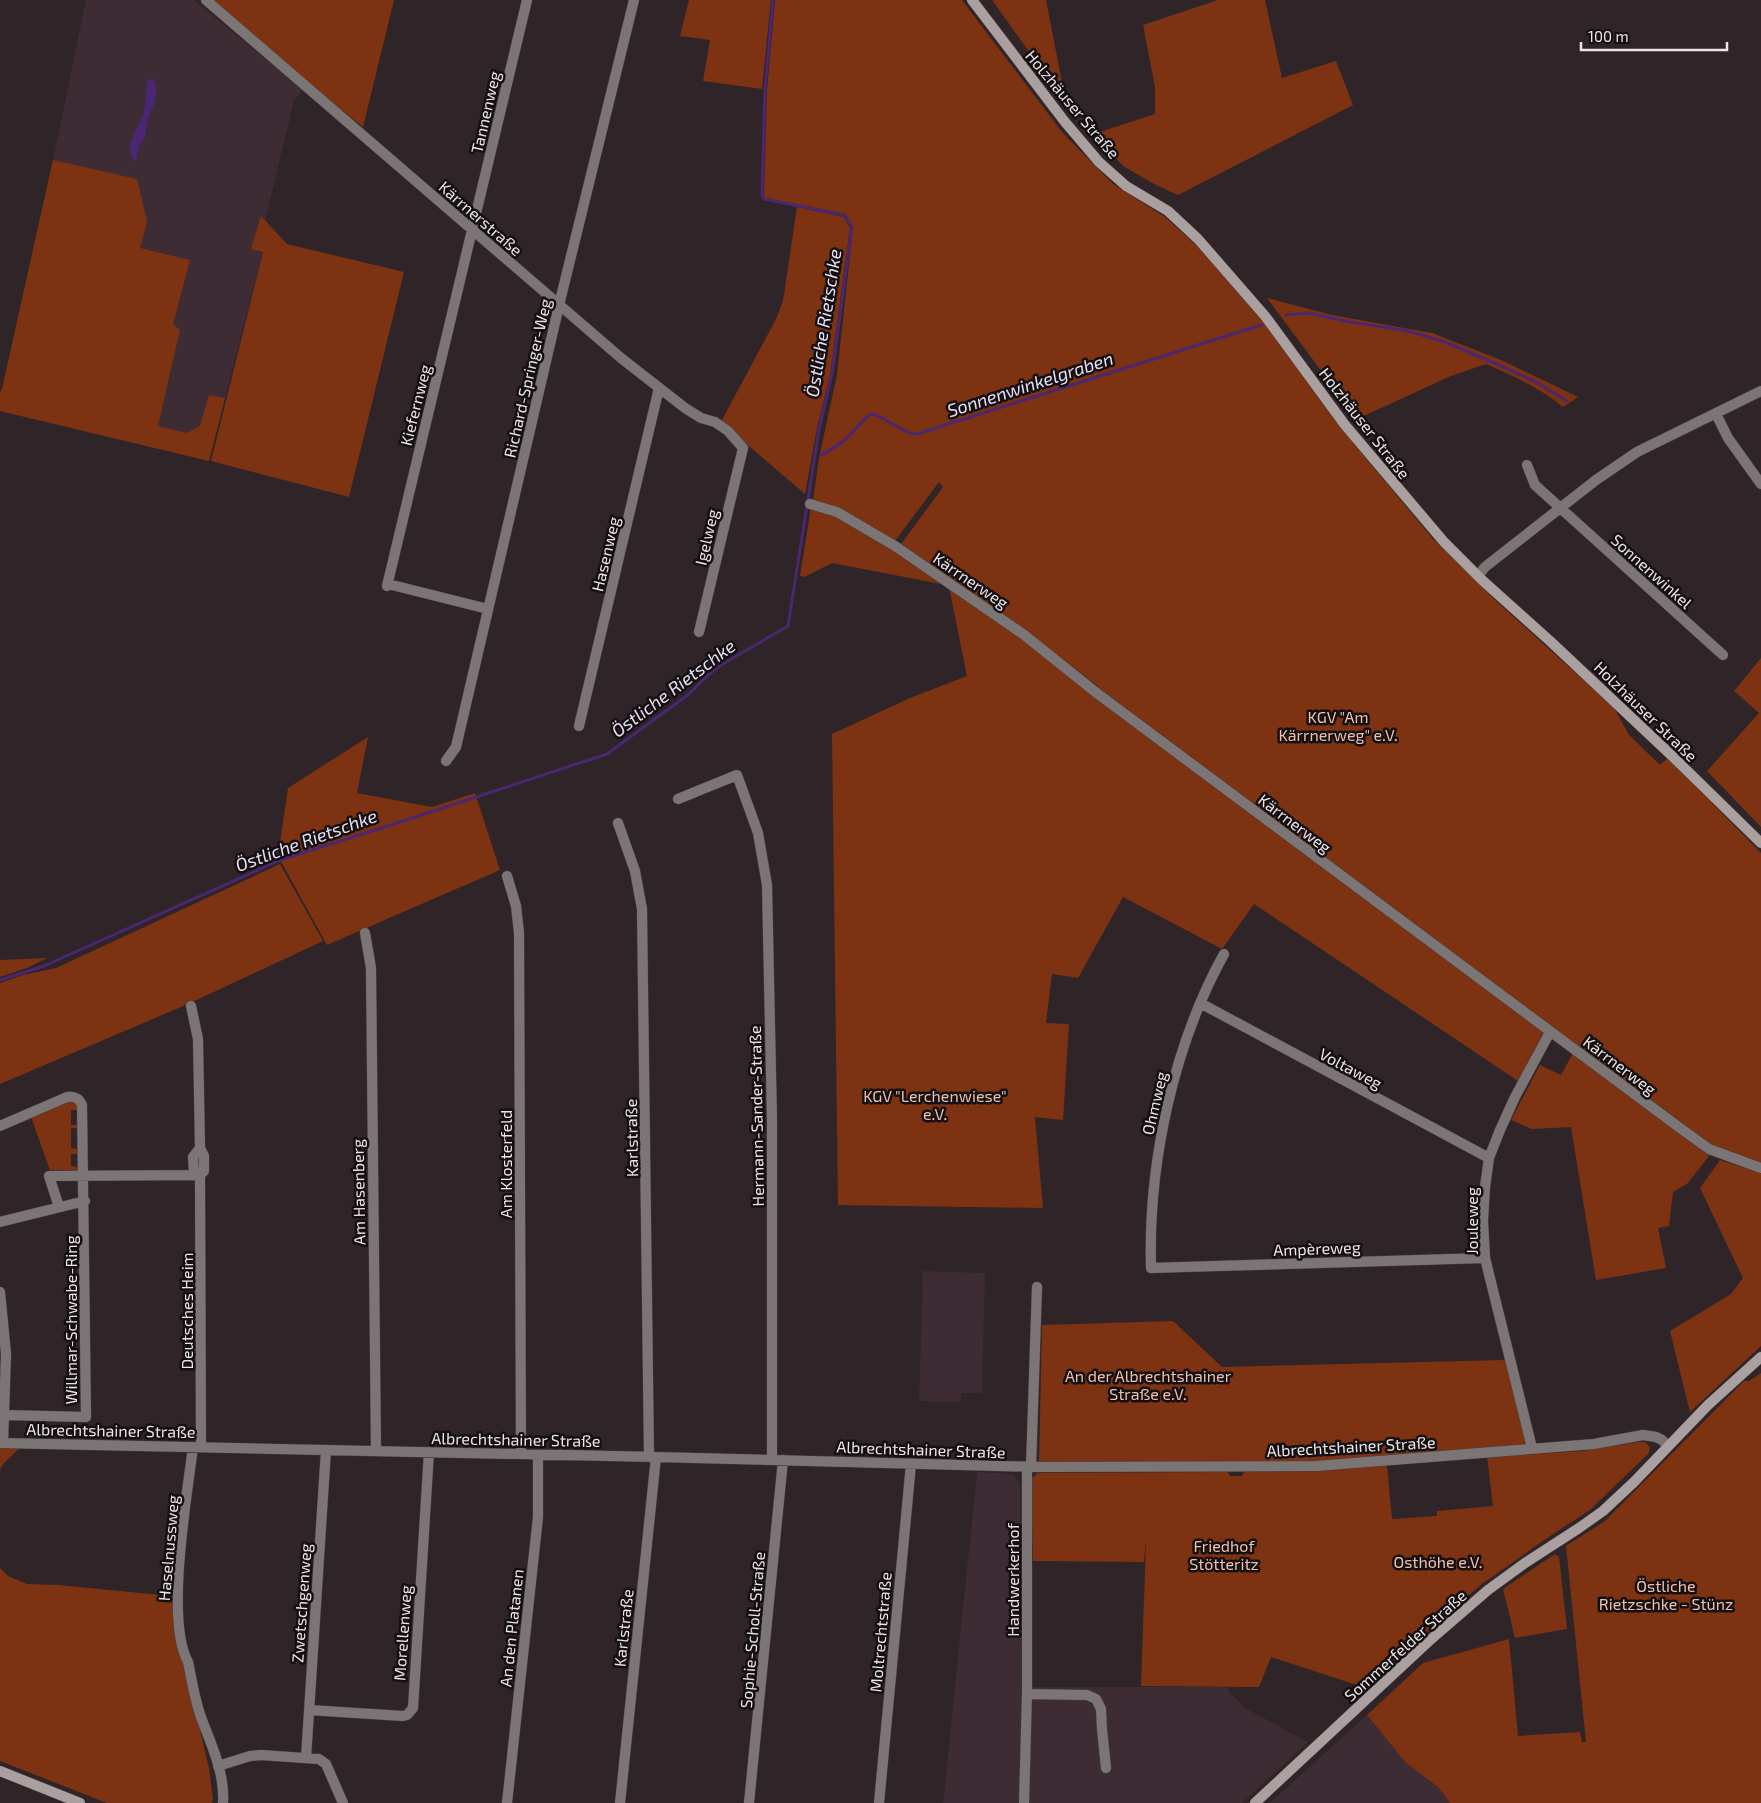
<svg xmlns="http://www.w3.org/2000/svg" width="1761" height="1803" viewBox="0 0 1761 1803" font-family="'Exo 2',sans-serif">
  <rect width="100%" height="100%" fill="#2f2529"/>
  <path fill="#3d2c33" d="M86 0H194L303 90 294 101 265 221 263 251 209 461 0 411V392L2 389 53 160Z
    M923 1271 985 1273 982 1393H961V1402L920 1401 919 1399Z
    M977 1472 1013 1474 1020 1483 1021 1687H1229L1228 1691 1245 1708 1308 1742 1242 1803H943Z
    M1367 1715 1405 1762 1438 1787 1450 1803H1270Z"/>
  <path fill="#7d3211" d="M212 0H394L363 127 300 76Z
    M689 0H771L762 89 703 81 710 40 680 36Z
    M775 0H962L1062 132 1113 184 1165 217 1199 248 1260 318 1345 433 1433 539 1494 599 1614 708 1629 735 1660 765 1668 758 1761 853V1165L1720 1151 1547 1025 1518 1081 1254 904 1222 949 1123 897 1078 978 1052 974 1046 1023 1069 1024 1063 1120 1035 1117 1043 1208 838 1205 832 734 910 698 967 676 949 587 1023 638 1095 694 1099 687 1026 631 901 544 943 487 939 482 895 541C869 525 843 508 813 500L819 458 837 375 853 227 845 214 765 198 764 195 767 90Z
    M992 0H1046L1066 103Z
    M1218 0H1265L1282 78 1336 61 1353 105 1178 195 1156 185 1123 166 1094 134 1155 114V87L1143 25Z
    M53 160 137 179 147 221 140 248 190 260 173 324 180 330 158 426 187 433 200 426 209 395 225 398 209 461 0 411V392L2 389Z
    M797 207 844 217 850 228 830 376 817 428 805 494 743 441 722 420 776 319 783 301Z
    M261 216 287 244 404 272 349 497 211 461 263 252 251 249Z
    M1267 298 1332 315 1432 333 1501 360 1578 397 1563 407C1540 388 1513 376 1486 364L1451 376 1357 419Z
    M811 507C860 523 903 557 946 585L832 563 804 577 800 576Z
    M1761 658V827L1707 771 1759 713 1734 691Z
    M368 737 357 793 432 807 475 793 500 870 327 945 278 856 288 788Z
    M280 864 323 941 188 1004 0 1084V983L23 975 56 968Z
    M47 958 27 968 0 977V960Z
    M1573 1053 1709 1156 1688 1183 1673 1192 1669 1226 1658 1228 1666 1268 1596 1280 1571 1127 1532 1129 1511 1120 1540 1065 1561 1075Z
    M71 1101 75 1103 79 1110H71V1125H78V1128H71V1148L77 1149V1154H71V1166L79 1167V1170H50L31 1117Z
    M1720 1160 1761 1173V1346L1690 1412 1670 1331 1731 1294 1743 1278 1700 1188Z
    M1173 1321 1222 1367 1505 1360 1527 1444 1316 1463 1039 1462 1042 1325Z
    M1761 1373V1803H1450L1438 1787 1405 1762 1367 1715 1423 1663 1509 1639 1518 1736 1580 1732 1582 1742H1586L1566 1546 1605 1521 1744 1381H1749Z
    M1638 1442H1645L1650 1447 1649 1453 1590 1510 1550 1536 1482 1584 1448 1612 1366 1688 1271 1657 1259 1687 1141 1686 1146 1541 1144 1562 1033 1561 1031 1482 1032 1478 1038 1473 1228 1472 1230 1476H1242L1244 1472 1318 1471 1387 1465 1392 1519 1437 1516V1511L1493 1506 1487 1457 1584 1451Z
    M0 1447 20 1448 4 1463 0 1469Z
    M1555 1554 1559 1557 1567 1629 1515 1638 1503 1589Z
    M0 1568 8 1576 27 1584 58 1585 171 1596 181 1659 184 1663 209 1768 213 1799 212 1803H107L0 1761Z"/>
  <path fill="#4a2770" d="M153 78 156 87V100L148 118 145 138 139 146 136 163C120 144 140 130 144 111 146 102 146 90 147 80Z"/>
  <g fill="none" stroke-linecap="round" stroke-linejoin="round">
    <path stroke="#4a2770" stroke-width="3" d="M1286 315 1308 313 1350 322 1408 331 1442 341 1495 363 1536 382 1567 401
      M821 455C832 449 843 443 851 434 858 426 861 421 871 414 888 417 900 433 917 434L1261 325
      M0 980 44 966 280 860 391 825 607 754 689 694 709 674 721 665 788 626 819 429 832 374 852 227 844 215 764 199 762 195 765 89 773 0"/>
    <defs>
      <path id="street" d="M206 0 621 358 685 408 701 418 715 422 728 431 743 448 699 632
        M1716 414 1728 438 1761 484
        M1527 465 1535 485 1723 655
        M810 504 837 512 895 546 1023 634 1098 694 1680 1128 1709 1149 1761 1168
        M1478 576 1485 567 1596 480 1637 452 1761 391
        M388 584 488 609
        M387 586 527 0
        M579 726 659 388
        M446 761 456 747 561 297 634 0
        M678 799 737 775 758 833 767 885 772 1120V1460
        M618 823 635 871 642 909 649 1456
        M507 876 516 906 519 933 521 1454
        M365 933 371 968 376 1451
        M1224 954C1173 1046 1148 1164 1151 1268L1485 1258
        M1200 1003 1489 1158
        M191 1006 198 1039 200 1148 204 1156V1171L200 1175 201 1446
        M0 1126 67 1097C75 1096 79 1098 82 1105L86 1417 5 1415
        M194 1174 193 1157 200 1148
        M59 1207 49 1176 200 1175
        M0 1222 85 1201
        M0 1292 6 1354 3 1443
        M0 1443 656 1457 1041 1467 1316 1466 1594 1444 1643 1435 1656 1437 1662 1440 1668 1446
        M193 1447C187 1496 165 1621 188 1662 192 1681 195 1702 202 1720 212 1746 225 1774 223 1803
        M1532 1448 1485 1258 1483 1221 1485 1187 1489 1158 1500 1130 1515 1097 1550 1032
        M1031 1467 1037 1287
        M1027 1694 1087 1695 1096 1699 1101 1709 1102 1729 1106 1768
        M309 1710 403 1716 407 1715 413 1708 429 1452
        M306 1758 326 1450
        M218 1766 250 1756 261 1755 319 1759 326 1764 343 1803
        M507 1803 538 1517V1455
        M620 1803 656 1457
        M749 1803 783 1460
        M879 1803 911 1464
        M1024 1803 1027 1694V1467"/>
      <path id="secondary" d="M972 0 1065 122 1099 162 1126 186 1168 211 1198 239 1265 316 1345 425 1444 542 1482 580 1550 641 1669 753 1761 843
        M0 1771 80 1803
        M1255 1803 1429 1641 1488 1590 1525 1563 1579 1528 1603 1511 1634 1482 1708 1405 1761 1357"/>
    </defs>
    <use href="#street" stroke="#4a4044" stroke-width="11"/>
    <use href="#secondary" stroke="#4a4044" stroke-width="11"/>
    <use href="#street" stroke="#7b7575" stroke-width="10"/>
    <use href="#secondary" stroke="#aba0a0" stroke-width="10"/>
  </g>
  <g text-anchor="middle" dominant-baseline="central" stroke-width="5" stroke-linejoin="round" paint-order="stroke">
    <g font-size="16" fill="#ede5e8" stroke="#140f11">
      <text transform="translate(1073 104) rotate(50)">Holzhäuser Straße</text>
      <text transform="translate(485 112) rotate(-77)">Tannenweg</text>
      <text transform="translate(481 218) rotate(41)">Kärrnerstraße</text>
      <text transform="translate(527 378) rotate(-77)">Richard-Springer-Weg</text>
      <text transform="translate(415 405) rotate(-76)">Kiefernweg</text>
      <text transform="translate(1365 423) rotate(52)">Holzhäuser Straße</text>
      <text transform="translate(706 537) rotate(-77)">Igelweg</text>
      <text transform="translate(605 554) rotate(-77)">Hasenweg</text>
      <text transform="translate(1652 571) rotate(42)">Sonnenwinkel</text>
      <text transform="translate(971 580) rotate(34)">Kärrnerweg</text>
      <text transform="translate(1646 711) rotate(44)">Holzhäuser Straße</text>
      <text transform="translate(1295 823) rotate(37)">Kärrnerweg</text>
      <text transform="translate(1620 1065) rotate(37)">Kärrnerweg</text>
      <text transform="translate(1351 1068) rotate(28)">Voltaweg</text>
      <text transform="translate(1154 1103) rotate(-77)">Ohmweg</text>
      <text transform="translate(756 1116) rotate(-91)">Hermann-Sander-Straße</text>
      <text transform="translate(631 1138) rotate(-91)">Karlstraße</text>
      <text transform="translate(505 1164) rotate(-90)">Am Klosterfeld</text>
      <text transform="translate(358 1192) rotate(-91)">Am Hasenberg</text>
      <text transform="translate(1471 1221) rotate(-90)">Jouleweg</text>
      <text transform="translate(1317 1248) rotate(-2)">Ampèreweg</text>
      <text transform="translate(186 1311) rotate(-90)">Deutsches Heim</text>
      <text transform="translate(70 1320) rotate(-90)">Willmar-Schwabe-Ring</text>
      <text transform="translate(111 1430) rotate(1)">Albrechtshainer Straße</text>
      <text transform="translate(516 1439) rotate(1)">Albrechtshainer Straße</text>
      <text transform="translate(1351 1446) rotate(-3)">Albrechtshainer Straße</text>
      <text transform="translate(921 1449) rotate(2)">Albrechtshainer Straße</text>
      <text transform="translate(168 1548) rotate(-85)">Haselnussweg</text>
      <text transform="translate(1012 1580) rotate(-90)">Handwerkerhof</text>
      <text transform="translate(301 1603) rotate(-86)">Zwetschgenweg</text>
      <text transform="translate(511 1628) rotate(-84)">An den Platanen</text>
      <text transform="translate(623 1628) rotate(-84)">Karlstraße</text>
      <text transform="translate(752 1630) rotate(-85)">Sophie-Scholl-Straße</text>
      <text transform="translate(880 1632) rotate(-85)">Moltrechtstraße</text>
      <text transform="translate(402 1633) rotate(-86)">Morellenweg</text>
      <text transform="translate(1405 1645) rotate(-42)">Sommerfelder Straße</text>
    </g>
    <g font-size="16" fill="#f0c0ae" stroke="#140f11">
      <text x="1338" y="716">KGV "Am<tspan x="1338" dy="18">Kärrnerweg" e.V.</tspan></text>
      <text x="935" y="1095">KGV "Lerchenwiese"<tspan x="935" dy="18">e.V.</tspan></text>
      <text x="1148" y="1375">An der Albrechtshainer<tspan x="1148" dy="18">Straße e.V.</tspan></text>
      <text x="1224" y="1545">Friedhof<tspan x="1224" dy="18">Stötteritz</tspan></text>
      <text x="1438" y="1561">Osthöhe e.V.</text>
      <text x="1666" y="1585">Östliche<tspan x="1666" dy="18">Rietzschke - Stünz</tspan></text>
    </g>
    <g font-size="18" font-style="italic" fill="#e7dff4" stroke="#140f11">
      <text transform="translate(823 323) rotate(-81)">Östliche Rietschke</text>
      <text transform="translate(1030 384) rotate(-18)">Sonnenwinkelgraben</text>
      <text transform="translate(673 688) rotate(-37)">Östliche Rietschke</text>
      <text transform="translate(306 840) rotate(-20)">Östliche Rietschke</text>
    </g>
  </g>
  <path d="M1581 42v8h146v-8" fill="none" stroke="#ede5e8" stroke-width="2.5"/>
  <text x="1588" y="42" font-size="15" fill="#ede5e8" stroke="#140f11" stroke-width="4" paint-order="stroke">100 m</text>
</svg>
